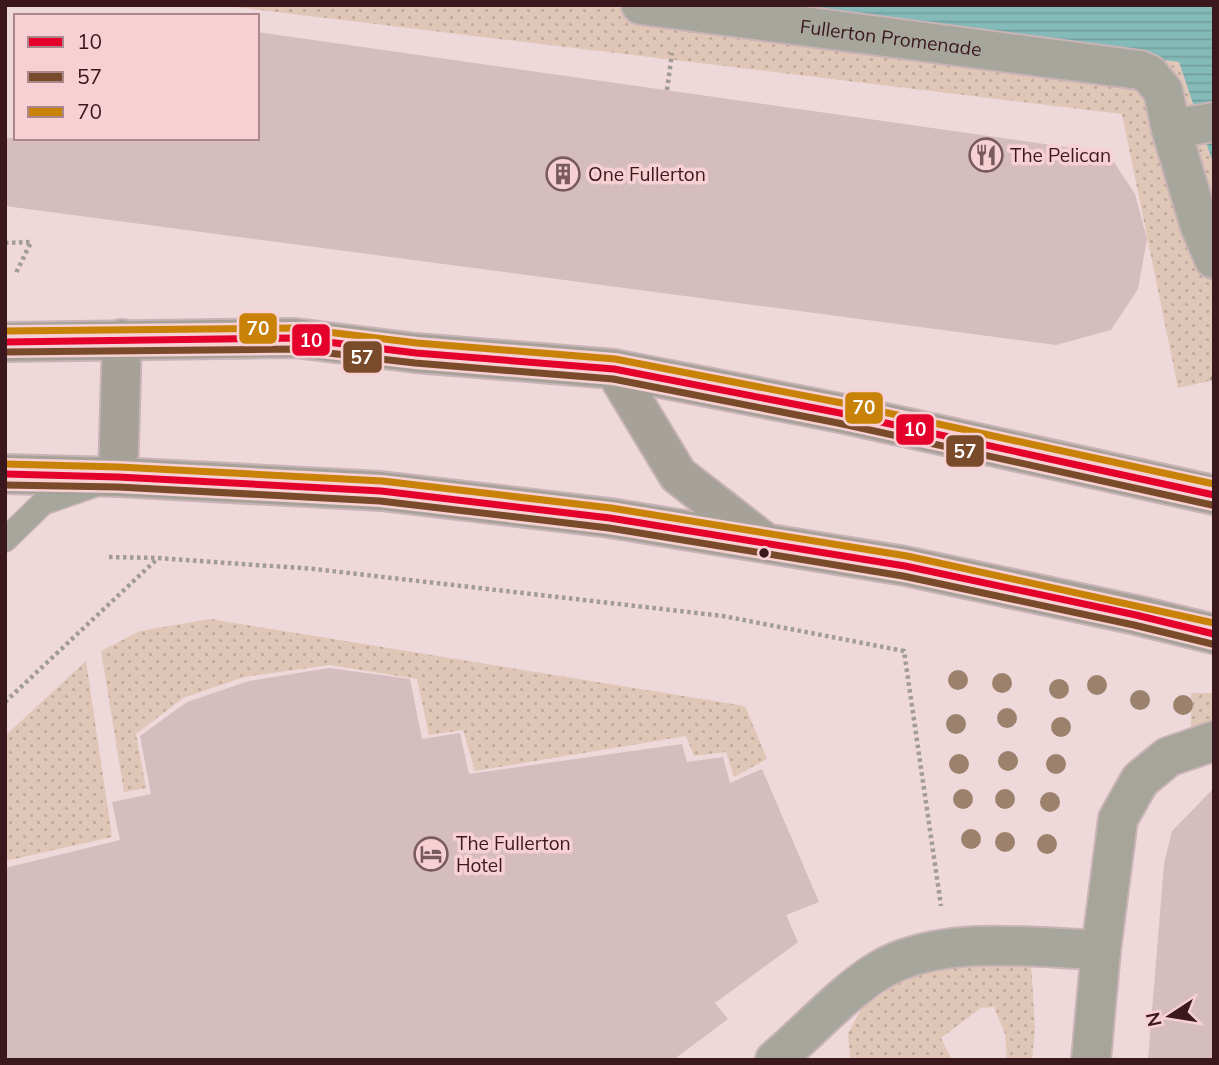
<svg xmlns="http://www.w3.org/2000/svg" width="1219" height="1065" viewBox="0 0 1219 1065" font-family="Mulish,sans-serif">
  <defs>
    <pattern id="grass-dots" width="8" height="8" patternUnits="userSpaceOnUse" patternTransform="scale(1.75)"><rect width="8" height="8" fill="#dfc6b6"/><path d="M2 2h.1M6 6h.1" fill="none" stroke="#c0a99c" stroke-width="1.8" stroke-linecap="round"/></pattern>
    <pattern id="water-rules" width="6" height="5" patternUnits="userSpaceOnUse" patternTransform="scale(1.75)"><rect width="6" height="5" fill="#84bab8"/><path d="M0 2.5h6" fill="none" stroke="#739f9e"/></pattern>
  </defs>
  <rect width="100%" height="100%" fill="#eed8da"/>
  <path fill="url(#grass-dots)" d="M219 5H761L1179 62 1214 166V380L1178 388 1122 114Z
    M210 619 745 706 767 759 734 777 726 752 694 756 686 736 475 771 463 730 429 735 417 679 330 665 244 677 183 698 136 734 146 788 124 792 101 651 140 631Z
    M86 661 112 837 5 861V736Z
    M1191 693H1214V732L1191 739Z
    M1031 961 1035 1029 1032 1060H1007L1005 1034 994 1007 981 1008 941 1038 952 1060H852L850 1057 848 1033 862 1008 899 982 938 963Z"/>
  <path fill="url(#water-rules)" d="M761 5H1214V166L1179 62Z"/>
  <path fill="#d4bcbf" d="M257 32 1108 153 1135 194 1147 239 1138 289 1111 330 1056 345 5 206V138H257Z
    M329 668 410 679 422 739 460 733 469 774 682 744 687 762 723 757 730 783 762 769 819 902 786 915 798 942 715 1003 728 1019 673 1060H5V868L120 840 112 802 151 794 140 736 187 702 249 681Z
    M1214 788V1060H1148L1164 864 1172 831Z"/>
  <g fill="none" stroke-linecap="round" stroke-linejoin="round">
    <defs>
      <path id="lane" d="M5 540 43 503 95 485"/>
      <g id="street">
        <path id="s1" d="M641 5 1140 70 1149 74 1163 91 1171 129 1200 226 1214 259"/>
        <path d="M1171 129 1214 122"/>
        <path d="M775 1060C807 1033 846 990 880 970 941 934 1032 948 1101 950"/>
      </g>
      <path id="secondary" d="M1091 1060 1101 950 1118 819 1140 780 1168 757 1214 741"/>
      <path id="highway" d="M5 342 295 338 416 353 614 369 840 413 1214 495
        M614 369 678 475 763 541
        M5 474 118 477 381 491 610 518 905 566 1136 615 1214 634
        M118 477 122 339"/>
    </defs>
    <use href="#lane" stroke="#c8b3b6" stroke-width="26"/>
    <use href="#street" stroke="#c8b3b6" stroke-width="42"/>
    <use href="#secondary" stroke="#c8b3b6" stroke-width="42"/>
    <use href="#highway" stroke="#c8b3b6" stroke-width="42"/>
    <path stroke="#a29c97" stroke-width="4.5" stroke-dasharray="3.5 3.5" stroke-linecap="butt" d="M667 90 672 53
      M5 243 31 242 16 273
      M1211 380 1214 377
      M109 557 158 558 314 569 723 616 904 651 941 906
      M5 702 157 559"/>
    <use href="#lane" stroke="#a7a69d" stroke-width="23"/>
    <use href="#street" stroke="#a7a69d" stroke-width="38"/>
    <use href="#secondary" stroke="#a7a59a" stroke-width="38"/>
    <use href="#highway" stroke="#a7a299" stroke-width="38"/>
    <defs>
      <path id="bus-1" d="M5 342 295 338 416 353 614 369 840 413 1214 495
        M5 474 118 477 381 491 610 518 905 566 1136 615 1214 634"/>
      <path id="bus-2" d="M5 352 294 349 415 363 613 379 838 423 1212 505
        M5 485 118 487 380 501 609 528 903 576 1134 625 1212 644"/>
      <path id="bus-3" d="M5 331 295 328 417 343 615 359 842 403 1214 484
        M5 464 119 467 382 481 611 508 907 556 1214 623"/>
    </defs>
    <use href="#bus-1" stroke="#f6d0d3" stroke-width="12"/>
    <use href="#bus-2" stroke="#f6d0d3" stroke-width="12"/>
    <use href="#bus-3" stroke="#f6d0d3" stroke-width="12"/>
    <use href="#bus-1" stroke="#e4002b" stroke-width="7"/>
    <use href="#bus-2" stroke="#7a4b2a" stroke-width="7"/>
    <use href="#bus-3" stroke="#c88207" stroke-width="7"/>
  </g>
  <g fill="#9c826d">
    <circle cx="958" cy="680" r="10"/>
    <circle cx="1002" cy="683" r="10"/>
    <circle cx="1097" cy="685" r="10"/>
    <circle cx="1059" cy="689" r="10"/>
    <circle cx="1140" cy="700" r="10"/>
    <circle cx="1183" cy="705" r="10"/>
    <circle cx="1007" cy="718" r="10"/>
    <circle cx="956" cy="724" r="10"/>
    <circle cx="1061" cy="727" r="10"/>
    <circle cx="1008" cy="761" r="10"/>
    <circle cx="959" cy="764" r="10"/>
    <circle cx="1056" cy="764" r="10"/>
    <circle cx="963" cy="799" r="10"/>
    <circle cx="1005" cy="799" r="10"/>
    <circle cx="1050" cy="802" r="10"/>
    <circle cx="971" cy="839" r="10"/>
    <circle cx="1005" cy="842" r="10"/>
    <circle cx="1047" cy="844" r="10"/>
  </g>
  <defs>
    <symbol id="restaurant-ring" viewBox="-11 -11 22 22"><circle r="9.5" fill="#f6d0d3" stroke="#795b5f" stroke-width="1.5"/><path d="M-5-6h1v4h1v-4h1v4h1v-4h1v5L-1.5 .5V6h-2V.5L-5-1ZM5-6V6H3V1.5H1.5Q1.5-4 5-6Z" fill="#795b5f"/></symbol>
    <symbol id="building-ring" viewBox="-11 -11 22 22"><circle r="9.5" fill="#f6d0d3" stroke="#795b5f" stroke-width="1.5"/><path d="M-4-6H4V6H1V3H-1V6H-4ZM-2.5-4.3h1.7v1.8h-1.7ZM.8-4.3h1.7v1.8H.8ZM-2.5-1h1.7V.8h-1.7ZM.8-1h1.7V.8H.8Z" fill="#795b5f"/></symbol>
    <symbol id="hotel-ring" viewBox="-11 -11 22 22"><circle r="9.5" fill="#f6d0d3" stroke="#795b5f" stroke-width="1.5"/><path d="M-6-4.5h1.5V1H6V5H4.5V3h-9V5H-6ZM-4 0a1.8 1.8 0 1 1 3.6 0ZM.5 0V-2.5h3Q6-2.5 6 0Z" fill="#795b5f"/></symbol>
  </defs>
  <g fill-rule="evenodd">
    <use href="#restaurant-ring" x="967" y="136" width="38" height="38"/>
    <use href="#building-ring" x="544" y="155" width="38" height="38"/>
    <use href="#hotel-ring" x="412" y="835" width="38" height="38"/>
  </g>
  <circle fill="#3a181d" stroke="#f6d0d3" stroke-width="2.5" cx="764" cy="553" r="6"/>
  <g text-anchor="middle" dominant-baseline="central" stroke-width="7" stroke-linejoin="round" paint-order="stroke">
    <g font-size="19" fill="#3a181d" stroke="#f6d0d3">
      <text stroke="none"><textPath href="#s1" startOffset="252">Fullerton Promenade</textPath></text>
    </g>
    <g font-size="19" fill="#3a181d" stroke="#f6d0d3" text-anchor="start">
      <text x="1010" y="155">The Pelican</text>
      <text x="588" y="174">One Fullerton</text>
      <text x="456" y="843">The Fullerton<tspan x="456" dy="22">Hotel</tspan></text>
    </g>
  </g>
  <g stroke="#f6d0d3" stroke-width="2.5">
    <rect x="238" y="312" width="40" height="33" rx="7" fill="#c88207"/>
    <rect x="291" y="323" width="40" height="34" rx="7" fill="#e4002b"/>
    <rect x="342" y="340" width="41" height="34" rx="7" fill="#7a4b2a"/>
    <rect x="844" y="391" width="40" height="34" rx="7" fill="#c88207"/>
    <rect x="895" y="413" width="40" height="33" rx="7" fill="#e4002b"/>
    <rect x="945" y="434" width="40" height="34" rx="7" fill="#7a4b2a"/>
  </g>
  <g font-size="19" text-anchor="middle" font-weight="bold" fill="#fff">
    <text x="258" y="335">70</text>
    <text x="311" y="347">10</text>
    <text x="362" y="364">57</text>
    <text x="864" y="414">70</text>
    <text x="915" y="436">10</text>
    <text x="965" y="458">57</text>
  </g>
  <rect width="1219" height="1065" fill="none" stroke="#3a181d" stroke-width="14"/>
  <rect x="14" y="14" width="245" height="126" fill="#f6d0d3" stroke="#ab868a" stroke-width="2"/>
  <rect x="28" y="37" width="35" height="10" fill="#e4002b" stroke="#ab868a" stroke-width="2"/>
  <text x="77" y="49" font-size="21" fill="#3a181d">10</text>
  <rect x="28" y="72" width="35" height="10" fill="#7a4b2a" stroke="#ab868a" stroke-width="2"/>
  <text x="77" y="84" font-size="21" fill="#3a181d">57</text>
  <rect x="28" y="107" width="35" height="10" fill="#c88207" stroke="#ab868a" stroke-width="2"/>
  <text x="77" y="119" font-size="21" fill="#3a181d">70</text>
  <g transform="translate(1170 1016) rotate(258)" stroke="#f6d0d3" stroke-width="5" paint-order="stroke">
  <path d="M0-5L12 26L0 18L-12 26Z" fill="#3a181d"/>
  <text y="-10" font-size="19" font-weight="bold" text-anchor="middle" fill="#3a181d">N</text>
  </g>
</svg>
